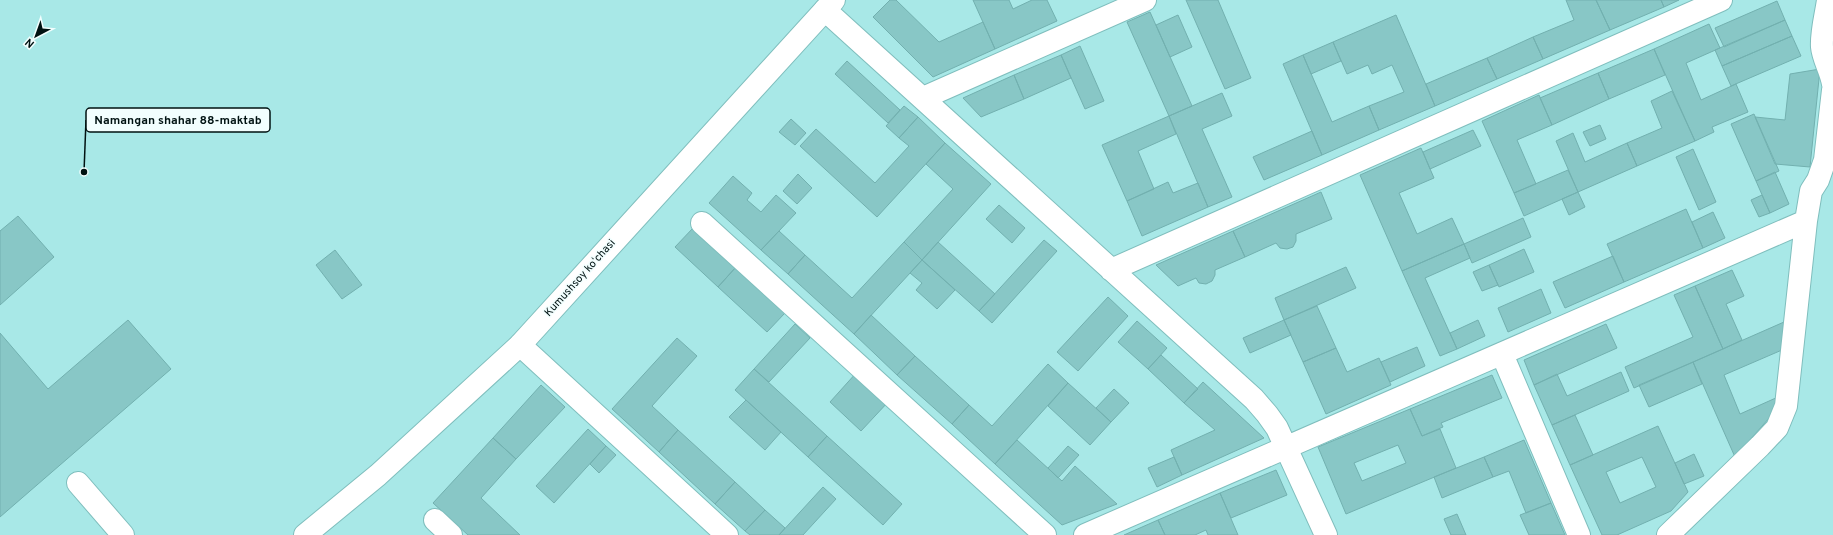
<svg xmlns="http://www.w3.org/2000/svg" width="1833" height="535" viewBox="0 0 1833 535" font-family="Overpass,sans-serif">
  <rect width="100%" height="100%" fill="#a8e8e7"/>
  <path fill="#88c7c6" stroke="#72b0af" fill-rule="evenodd" d="M890 0H896L939 42 983 22 995 49 933 77 873 17Z
    M973 0H1009L1013 9 1032 0H1047L1057 21 995 49Z
    M1186 0H1218L1251 78 1225 89Z
    M1566 0H1596L1610 30 1543 59 1533 37 1574 20Z
    M1596 0H1661L1664 7 1610 30Z
    M1661 0H1679L1664 7Z
    M1777 1 1785 20 1724 47 1715 28Z
    M1150 12 1192 106 1169 116 1127 22Z
    M1178 15 1192 47 1170 57 1156 25Z
    M1396 15 1435 106 1379 130 1369 106 1404 92 1392 65 1372 74 1368 65 1347 74 1333 42Z
    M1785 20 1792 36 1722 66 1715 50Z
    M1709 24 1720 48 1686 63 1701 100 1736 84 1748 112 1712 127 1714 132 1695 141 1654 49Z
    M1792 36 1801 56 1731 86 1722 66Z
    M1533 37 1543 59 1497 79 1487 58Z
    M1333 42 1341 61 1311 74 1303 55Z
    M1080 46 1104 101 1085 109 1061 55Z
    M1654 49 1665 75 1609 99 1598 73Z
    M1061 55 1071 78 1024 99 1014 75Z
    M1303 55 1332 122 1369 106 1379 130 1322 155 1283 64Z
    M1487 58 1497 79 1435 106 1426 84Z
    M847 61 900 110 888 123 835 74Z
    M1820 69 1810 167 1775 164 1755 117 1785 120 1790 74Z
    M1598 73 1609 99 1552 125 1540 98Z
    M1014 75 1024 99 981 117 963 98Z
    M1672 91 1695 141 1637 166 1627 143 1662 128 1651 101Z
    M1222 93 1232 116 1202 129 1232 197 1208 207 1169 116Z
    M1539 95 1552 125 1517 140 1536 184 1514 193 1482 121Z
    M904 106 918 117 899 138 886 126Z
    M1754 114 1779 171 1756 181 1731 124Z
    M1169 116 1176 134 1138 151 1154 189 1127 201 1102 145Z
    M918 117 945 143 877 217 800 146 816 129 875 183 909 146 899 138Z
    M791 119 806 133 795 145 779 132Z
    M1600 125 1606 139 1590 146 1583 132Z
    M1473 130 1481 146 1430 169 1423 152Z
    M1312 131 1322 155 1264 180 1253 157Z
    M1573 133 1585 162 1627 143 1637 166 1578 192 1556 141Z
    M945 143 991 184 922 260 904 242 953 189 926 164Z
    M1421 148 1434 178 1399 193 1417 234 1452 218 1464 244 1402 271 1360 175Z
    M1693 149 1716 202 1699 210 1676 157Z
    M1568 170 1578 192 1524 216 1514 193Z
    M1775 172 1789 204 1770 213 1756 181Z
    M798 174 812 188 797 204 783 191Z
    M733 176 752 193 747 200 761 212 776 195 796 213 761 250 709 203Z
    M1168 182 1173 193 1198 183 1208 207 1142 236 1127 201Z
    M1321 192 1332 219 1296 234V241L1293 247 1287 249 1280 248 1276 243 1245 257 1233 231Z
    M1578 192 1585 207 1569 215 1562 199Z
    M1762 195 1770 213 1759 217 1751 200Z
    M999 205 1025 228 1012 243 986 219Z
    M1686 209 1703 248 1624 282 1607 244Z
    M1713 212 1725 238 1703 248 1692 222Z
    M18 216 54 257 0 305V231Z
    M1523 218 1531 237 1472 263 1464 244Z
    M693 228 736 267 718 287 675 247Z
    M779 231 805 255 788 274 761 250Z
    M1233 231 1245 257 1215 270V275L1212 281 1206 284 1199 283 1196 278 1178 286 1156 265Z
    M1044 240 1057 251 992 323 979 311Z
    M904 242 922 260 854 334 788 274 805 255 852 298Z
    M938 242 995 294 979 311 922 260Z
    M1464 244 1470 258 1425 278 1457 349 1440 356 1402 271Z
    M1524 249 1534 272 1499 287 1489 265Z
    M335 250 362 285 342 299 316 265Z
    M1613 256 1624 282 1565 308 1553 282Z
    M922 260 955 290 937 309 916 290 922 283 910 273Z
    M1489 265 1498 285 1482 291 1473 272Z
    M736 267 785 313 767 332 718 287Z
    M1346 267 1356 288 1284 320 1275 298Z
    M1732 270 1744 296 1726 304 1742 340 1723 349 1695 286Z
    M1695 286 1723 349 1634 388 1625 367 1693 337 1674 295Z
    M1541 289 1551 313 1508 332 1498 308Z
    M1108 297 1128 316 1078 371 1057 352Z
    M1317 306 1336 348 1303 362 1284 320Z
    M871 315 915 356 897 375 854 334Z
    M128 320 171 369 0 517V333L48 389Z
    M1284 320 1291 335 1250 353 1243 338Z
    M1478 320 1485 336 1457 349 1450 333Z
    M1137 321 1167 348 1148 369 1118 342Z
    M1784 322 1782 350 1724 375 1740 414 1778 397 1777 409 1735 457 1693 362Z
    M795 324 810 338 769 382 754 369Z
    M1606 324 1617 348 1534 385 1524 360Z
    M677 338 697 356 652 406 678 430 659 452 612 409Z
    M1417 347 1425 366 1390 382 1381 362Z
    M1336 348 1347 372 1379 358 1391 385 1326 414 1303 362Z
    M1161 355 1198 389 1184 403 1148 369Z
    M915 356 969 405 952 424 897 375Z
    M1693 362 1702 384 1649 407 1639 385Z
    M1048 364 1068 383 995 464 952 424 969 405 992 426Z
    M754 369 827 436 808 457 735 390Z
    M857 372 889 401 861 431 830 402Z
    M1621 372 1629 391 1552 425 1534 385 1557 374 1567 396Z
    M1492 375 1502 398 1441 423 1443 427 1422 436 1410 409Z
    M1203 382 1264 438 1182 475 1171 450 1215 430 1184 403Z
    M1068 383 1111 422 1090 445 1048 406Z
    M541 385 565 407 516 459 493 438Z
    M1114 389 1129 403 1111 422 1096 408Z
    M746 400 781 432 765 450 729 417Z
    M1410 409 1422 436 1440 429 1456 468 1346 514 1318 447ZM1398 445 1406 463 1362 481 1354 463Z
    M1575 415 1593 455 1570 465 1552 425Z
    M1658 426 1688 492 1671 511 1617 535H1602L1570 465ZM1642 457 1656 487 1620 503 1606 472Z
    M588 429 606 446 554 503 536 486Z
    M678 430 735 482 715 504 659 452Z
    M827 436 902 504 883 525 808 457Z
    M493 438 516 459 481 498 520 535H468L433 503Z
    M1017 440 1062 481 1075 466 1117 504 1062 525 995 464Z
    M1524 440 1551 503 1526 513 1509 471 1493 477 1484 457Z
    M606 446 616 455 599 473 590 464Z
    M1068 446 1079 455 1058 478 1048 468Z
    M1694 454 1704 476 1684 484 1675 463Z
    M1174 457 1182 475 1157 487 1148 468Z
    M1484 457 1493 477 1442 498 1434 477Z
    M1276 470 1287 495 1231 518 1220 493Z
    M735 482 765 510 745 531 715 504Z
    M823 487 836 499 803 535H779Z
    M1220 493 1238 535H1208L1206 530 1195 535H1165L1158 520Z
    M1551 503 1565 535H1529L1520 515Z
    M765 510 785 528 779 535H750L745 531Z
    M1457 514 1466 535H1451L1444 519Z
    M1158 520 1165 535H1124Z"/>
  <g fill="none" stroke-linecap="round" stroke-linejoin="round">
    <defs>
      <path id="street" d="M1828 0C1826 15 1821 32 1822 47 1823 59 1831 71 1833 84
        M825 10 1254 399 1267 414 1277 428 1326 535
        M923 98 1145 0
        M702 223 1045 535
        M1111 270 1721 0
        M520 345 727 535
        M1502 354 1579 535
        M78 483 123 535
        M435 520 451 535
        M1085 535 1806 221
        M1668 535 1760 446 1777 428 1786 406 1806 221 1811 191 1818 180 1825 160 1833 90"/>
      <path id="secondary" d="M305 535 378 475 520 345 834 0"/>
    </defs>
    <use href="#street" stroke="#7fbebd" stroke-width="24"/>
    <use href="#secondary" stroke="#7fbebd" stroke-width="24"/>
    <use href="#street" stroke="#fff" stroke-width="22"/>
    <use href="#secondary" stroke="#fff" stroke-width="22"/>
  </g>
  <g text-anchor="middle" dominant-baseline="central" stroke-width="3" stroke-linejoin="round" paint-order="stroke">
    <g font-size="11" fill="#001212" stroke="#f2fefe">
      <text transform="translate(580 278) rotate(-48)">Kumushsoy koʻchasi</text>
    </g>
  </g>
  <path fill="none" stroke="#001212" stroke-width="1.5" d="M84 172L86 120"/>
  <circle fill="#001212" stroke="#f2fefe" stroke-width="1.5" cx="84" cy="172" r="4"/>
  <rect fill="#f2fefe" stroke="#001212" stroke-width="1.5" x="86" y="108" width="184" height="24" rx="4"/>
  <g font-size="12" text-anchor="middle" font-weight="bold" fill="#001212">
    <text x="178" y="124">Namangan shahar 88-maktab</text>
  </g>
  <g transform="translate(36 36) rotate(221)" stroke="#f2fefe" stroke-width="3" paint-order="stroke">
  <path d="M0-3L7 15L0 10L-7 15Z" fill="#001212"/>
  <text y="-6" font-size="11" font-weight="bold" text-anchor="middle" fill="#001212">N</text>
  </g>
</svg>
